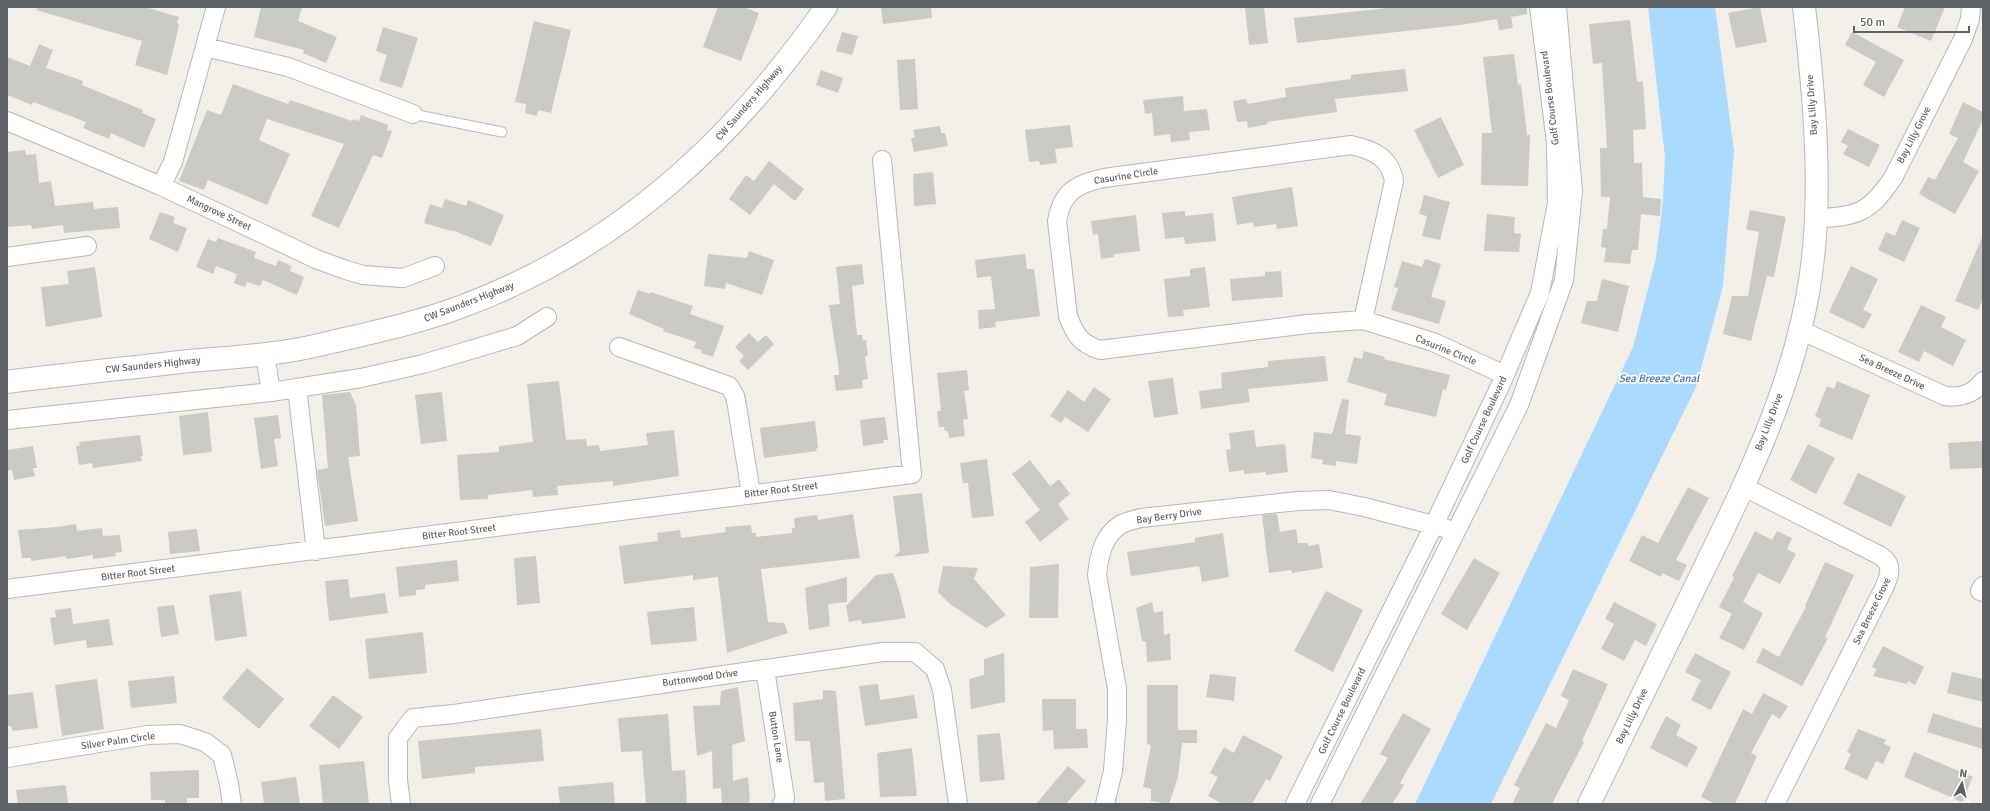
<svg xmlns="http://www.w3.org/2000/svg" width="1990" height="811" viewBox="0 0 1990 811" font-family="Signika,sans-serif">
  <rect width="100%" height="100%" fill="#f1efe8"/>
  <path fill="#aadaff" d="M1648 7H1715L1734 151 1723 286 1696 387 1491 804H1415L1633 347 1656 258 1663 200 1665 157Z"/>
  <path fill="#cccac5" d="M37 7H145L179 17 177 22 179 26 167 75 135 65 142 41 36 10Z
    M261 7H302L298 21 337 37 326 63 303 53 304 50 254 37Z
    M718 7H743L759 13 741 61 703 47Z
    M881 7H931L932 18 883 24Z
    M1245 7H1264L1268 43 1249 45Z
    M1398 7H1527V14L1511 17 1513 28 1499 30 1497 19 1460 25 1297 43 1294 18Z
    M1760 7 1767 42 1736 48 1728 13Z
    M1905 7H1945L1931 41 1897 27Z
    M1630 20 1637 82 1643 81 1646 129 1633 130 1634 163H1642L1643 197 1661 199 1660 216 1641 214 1638 250H1632L1630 264 1604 262 1606 248 1601 247 1603 229H1607L1610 197H1601L1600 148H1607L1602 63 1593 64 1589 24Z
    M534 21 571 30 551 113 538 110 537 116 525 113 526 104 515 102Z
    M383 27 418 38 402 88 379 81 387 55 376 51Z
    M842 32 858 36 852 55 836 51Z
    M1852 32 1904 60 1884 97 1863 85 1876 62 1845 45Z
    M39 44 53 50 46 68 83 81 82 85 143 110 142 113 156 119 144 148 111 133 109 139 83 128 86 122 33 102 32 105 7 95V57L30 66Z
    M1514 54 1518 85 1521 84 1527 135H1530L1528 186 1481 185 1482 133H1492L1483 57Z
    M915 59 918 109 900 110 897 60Z
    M1405 69 1408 91 1335 99 1337 112 1267 122 1268 124 1248 128 1247 121 1237 122 1233 101 1246 99 1248 104 1286 97 1285 88 1351 79V75Z
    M821 70 843 78 838 93 816 85Z
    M233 84 288 104 290 100 352 121 353 119 359 121 361 115 388 125 387 130 392 131 382 158 373 155 339 228 311 216 344 144 267 119 259 140 290 154 267 205 208 180 204 190 179 181 207 110 221 115Z
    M1183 96 1184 111 1207 109 1210 130 1189 132 1190 140 1171 142 1170 134 1154 136 1152 113 1145 114 1143 100Z
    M1963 102 1983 112V119L1963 162 1979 171 1955 214 1919 194 1928 177 1935 180 1958 138 1949 134Z
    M1441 117 1464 165 1438 178 1414 130Z
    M1070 125 1073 147 1055 149 1057 163 1040 165 1039 161 1029 162 1025 130Z
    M940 126 941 133H945L948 146 914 152 911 138H915L913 130Z
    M1848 129 1880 145 1869 167 1843 154 1848 146 1841 142Z
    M25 150 26 155 36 154 39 183 51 181 55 206 93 202 94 209 118 207 120 228 64 233 63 225 32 229 31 225 7 227V152Z
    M769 161 804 189 795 201 774 184 750 215 729 199 746 175 754 181Z
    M933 172 936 204 914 206 913 174Z
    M1292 187 1298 226 1277 229 1276 224 1254 227 1253 222 1237 225 1232 197Z
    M1424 195 1450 202 1440 240 1422 236 1427 216 1419 214Z
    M445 199 466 206 468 200 504 215 491 246 452 230 451 231 424 223 430 204 442 208Z
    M1750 210 1786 217 1774 277 1767 276 1751 341 1723 334 1732 296H1748L1759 232 1746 229Z
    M1185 211V216L1213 213 1216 241 1185 244 1184 237 1165 239 1162 213Z
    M160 212 175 217 173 223 187 228 178 252 149 239Z
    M1487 214 1515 217 1514 233 1521 234 1519 252 1484 251Z
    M1136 215 1140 251 1114 254V257L1101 259 1098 234 1093 235 1091 221Z
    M1902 220 1920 228 1904 262 1878 250 1886 232 1895 236Z
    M1983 235V299L1978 310 1955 301Z
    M218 238 256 252 254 258 276 266 278 260 292 266 290 271 304 277 297 295 263 280 260 286 247 282 245 287 234 283 237 274 216 266 213 274 196 267 208 239 216 242Z
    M749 251 774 260 762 295 726 283 725 289 704 286 708 254 747 258Z
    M1025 254 1027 269H1034L1040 316 995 322 996 327 979 329 978 310 995 309 991 276 977 278 975 260Z
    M1425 259 1441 264 1431 297 1446 301 1439 324 1391 310 1398 288 1394 287 1402 261 1422 267Z
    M862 264 864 284 852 286 857 335H862L863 341 866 340 868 356H865L868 379 862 380 863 388 836 391 834 375H839V370L829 305 840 304 836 267Z
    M1851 266 1878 279 1863 310 1872 314 1864 329 1829 312Z
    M95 267 102 317 46 327 41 287 69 284 67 271Z
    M1205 267 1210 307 1183 310 1184 316 1168 317 1164 279 1190 276V269Z
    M1281 271 1283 297 1232 301 1230 279 1265 276V272Z
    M1602 279 1629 286 1618 332 1581 323 1587 301H1597Z
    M638 290 650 294 651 292 693 306 690 314 724 326 713 357 701 353 702 350 694 348 696 342 663 331 664 329 629 314Z
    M1921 305 1946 317 1941 327 1966 340 1953 366 1924 351 1919 362 1898 352Z
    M749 333 758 342 766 335 774 344 748 370 739 361 744 356 735 347Z
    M1364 351 1385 357 1384 359 1450 375 1446 390 1443 389 1436 417 1384 405 1387 394 1347 382 1354 357 1362 359Z
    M1325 356 1328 381 1248 389 1250 402 1201 409 1199 391 1222 388 1221 373 1268 367V361Z
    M967 370 969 390 964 391 968 419 963 420 965 436 949 438 948 431H945L944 427H939L937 411H941L937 373Z
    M1173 378 1178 414 1154 418 1148 381Z
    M559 381 566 440 586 439 587 446 599 445 600 451 648 445 646 433 674 430 679 476 613 486V481L557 486 558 495 533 497 532 490 488 495V499L460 500 457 455 499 452V446L533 442 527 384Z
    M1837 381 1870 395 1852 440 1819 426 1821 419 1815 416 1827 386 1834 389Z
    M1094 387 1111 399 1088 432 1065 417 1061 423 1050 416 1068 390 1084 402Z
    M350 392 356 405 360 456 348 457 358 521 325 526 317 470 328 468 322 395Z
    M442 392 447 441 421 444 415 395Z
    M1342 399 1349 400 1345 434 1361 436 1357 464 1336 461V466L1322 464 1323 460 1311 458 1314 432 1332 434Z
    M208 412 212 452 183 455 179 416Z
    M278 415 281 438 274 439 278 466 261 469 254 418Z
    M885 417 888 440H883L884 443 863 446 860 420Z
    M815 421 818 448H816L817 451 764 458 760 428Z
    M1254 430 1256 447 1285 444 1288 472 1266 475V472L1244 474V470L1229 472 1226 450 1231 449 1229 433Z
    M140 435 143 456H141L142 461 93 468 92 463 79 465 76 446H80L79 442Z
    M1982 441 1983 468 1950 469 1948 443Z
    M1808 444 1835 458 1816 494 1790 480Z
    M33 446 37 468H33L35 476 14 480 12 470 7 471V450Z
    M987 459 994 516 972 518 968 483H963L960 463Z
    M1030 460 1050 486 1059 479 1070 494 1058 504 1069 519 1040 542 1025 522 1040 510 1012 474Z
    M1858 473 1906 496 1891 527 1843 504Z
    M1688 487 1709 498 1676 560 1687 565 1679 581 1662 573 1661 577 1629 561 1642 535 1658 543Z
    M922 493 929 553 894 557 900 551 893 496Z
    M853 514 860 558 761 569 768 622 784 623 788 633 727 653 718 577 693 580V575L624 584 619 546 658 541 657 533 680 530 681 538 726 532 725 527 751 525 752 533H756V537L792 533V528H795L794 518 817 515 818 520Z
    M1277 514 1280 532 1296 529 1298 543H1308V546L1319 544 1323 568 1292 573 1291 570 1269 573 1262 515Z
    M76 524 77 531 102 528 103 536 120 535 122 552 115 553 116 556 93 559V555L67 559 66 556 31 561V558H22L18 530 57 527Z
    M197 529 200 551 170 554 168 532Z
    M1755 531 1772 540 1777 531 1792 538 1787 549 1796 554 1780 584 1758 573 1743 602 1763 613 1744 650 1719 638 1732 614 1719 607 1734 578 1732 576Z
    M1223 533 1229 577 1202 582 1199 566 1131 576 1127 552 1195 542V538Z
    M536 556 540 603 517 605 514 558Z
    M1474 558 1500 573 1467 630 1441 614Z
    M457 560 459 581 425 585V589L416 590V595L399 597 396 567Z
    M1825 562 1854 575 1825 637 1828 638 1802 686 1756 662 1763 648 1779 657 1806 607 1805 606Z
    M1059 564 1058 618H1029L1030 567Z
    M943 566 978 568 974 579 1006 615 986 628 950 604 938 592Z
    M893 573 899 590 906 618 862 624 861 620 849 622 846 606 876 575Z
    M847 577V602L828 604 830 626 809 630 805 588Z
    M348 579 350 598 385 593 388 613 329 621 325 581Z
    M241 591 247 636 215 641 209 595Z
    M1326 591 1363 610 1333 672 1294 651Z
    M1152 602 1154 613 1163 611 1164 635 1170 633 1171 660 1147 662 1146 642 1142 641 1136 608Z
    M1614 602 1657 624 1646 646 1635 640 1624 661 1601 649 1614 624 1605 619Z
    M174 605 179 634 161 637 157 607Z
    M694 607 697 641 651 645 647 612Z
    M71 608 73 624 109 619 113 645 87 648 86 640 54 645 50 618 56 617 55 610Z
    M423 632 427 673 369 679 365 639Z
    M1883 646 1924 667 1915 685 1908 681 1907 684 1873 676 1877 669 1872 667Z
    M1004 653 1005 702 971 709 969 679 984 675V659Z
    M1695 653 1731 672 1711 710 1691 700 1701 680 1685 672Z
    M247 668 284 699 259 729 222 698Z
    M1573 669 1608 684 1582 741 1584 742 1552 804H1512L1520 788 1514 785 1546 723 1556 728 1569 700 1561 696Z
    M1952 672 1983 679V702L1947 693Z
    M1210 674 1236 677 1234 701 1206 697Z
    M174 676 177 703 131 708 128 681Z
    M97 679 104 729 62 736 55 685Z
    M878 684 880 700 914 695 918 718 865 726 859 686Z
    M1147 685H1178V730H1197V743H1182L1178 777 1169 804 1151 801V789L1143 787 1151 745 1147 744Z
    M738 687 745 741 732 745 733 781 748 777 750 802 744 804H722L721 788 713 789 712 751 697 756 693 706 720 705 721 691Z
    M823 690 836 691 845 799 825 801 824 782 814 783 810 741H795L793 703 823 699Z
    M33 692 38 728 13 731 11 726H7V695Z
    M1763 693 1788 706 1780 719 1772 714 1751 753 1757 756 1735 804H1716L1701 797 1743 709 1752 714Z
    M333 695 363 717 339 749 309 726Z
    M1042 699H1076V729H1087L1088 748 1054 749 1053 730 1043 731Z
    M1403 713 1431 729 1400 783 1404 785 1392 804H1360L1388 758 1380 754Z
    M1933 713 1983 729V749L1927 732Z
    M668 714 672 771 685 770 687 804H646L642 751 621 752 618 718Z
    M1666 716 1681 725 1676 735 1698 747 1687 767 1650 748Z
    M541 729 544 761 475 767V773L422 779 418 741Z
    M1858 729 1886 740 1884 744 1891 747 1883 764 1876 761 1867 780 1844 769 1851 754 1847 752Z
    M1000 733 1005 780 980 782 977 735Z
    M1243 735 1283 756 1270 781 1266 779 1252 804H1223L1208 796 1218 777 1210 773 1224 747 1234 753Z
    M912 748 917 796 880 797 877 753Z
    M1914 752 1973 777 1962 802 1904 777Z
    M364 761 369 804H323L319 765Z
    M1068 766 1086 781 1066 804H1036Z
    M199 770V798H187V804H165V800H151L150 772Z
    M296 777 300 804H264L261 782Z
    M613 782 615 804H560L558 787Z
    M66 785 68 804H18L16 790Z"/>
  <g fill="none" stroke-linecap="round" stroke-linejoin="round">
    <defs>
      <path id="service" d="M413 114 502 132"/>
      <path id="minor" d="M205 47 288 67 413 114
        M7 121 161 186 316 259 346 270 363 275 403 278 435 266
        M161 186 173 162 216 7
        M1816 218C1857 217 1869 213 1893 178L1963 39 1970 19 1971 7
        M7 257 87 246
        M1363 320 1394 181C1390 157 1373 150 1351 145L1104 178C1076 184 1062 192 1057 221L1068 316C1075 335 1081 344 1100 350L1308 324 1363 320 1433 342 1505 375
        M1800 330 1945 396C1960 398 1974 394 1983 381
        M619 347 729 386 735 396 737 406 751 494
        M265 354 271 392
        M297 388 316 551
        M7 420 271 392 361 378 423 364 517 336 547 317
        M1744 487 1879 555C1894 564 1890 575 1884 588L1775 804
        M1983 586 1980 591 1983 592
        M7 589 912 474 882 160
        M765 669 785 798 782 804
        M7 758 148 735 180 734 205 742 222 755 229 784 232 804
        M401 804 398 780V738L413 718 454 714 883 652H915L935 669 942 690 958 804
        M1105 804 1113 771 1117 720V689L1097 575C1099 556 1103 536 1120 525 1126 521 1135 520 1141 518L1298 501 1329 500 1364 507 1445 528
        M1295 804 1434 525 1501 384 1540 293 1557 203 1556 143 1539 7
        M1320 804 1519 405 1564 280 1573 191 1557 7"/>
      <path id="secondary" d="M7 382C68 374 129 368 190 361 225 358 260 356 294 350 313 347 331 342 349 338 388 329 426 320 463 306 618 248 733 141 826 7
        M1589 804C1626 729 1662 654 1699 579 1747 481 1796 382 1811 274 1823 189 1814 92 1804 7"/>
    </defs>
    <use href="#service" stroke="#b5b8bc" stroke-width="11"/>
    <use href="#minor" stroke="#b5b8bc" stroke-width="20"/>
    <use href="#secondary" stroke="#b6babf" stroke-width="24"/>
    <use href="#service" stroke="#fff" stroke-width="9"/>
    <use href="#minor" stroke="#fff" stroke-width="18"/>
    <use href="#secondary" stroke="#fff" stroke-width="22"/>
  </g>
  <g text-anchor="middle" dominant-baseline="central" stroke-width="3.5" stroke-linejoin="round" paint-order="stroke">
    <g font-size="10" fill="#5f6368" stroke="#fff">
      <text transform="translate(1550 98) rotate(-97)">Golf Course Boulevard</text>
      <text transform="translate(749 103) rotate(-49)">CW Saunders Highway</text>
      <text transform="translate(1812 105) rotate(-94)">Bay Lilly Drive</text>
      <text transform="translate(1914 135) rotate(-63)">Bay Lilly Grove</text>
      <text transform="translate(1126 176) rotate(-9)">Casurine Circle</text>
      <text transform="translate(219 213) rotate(25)">Mangrove Street</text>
      <text transform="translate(469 302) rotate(-21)">CW Saunders Highway</text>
      <text transform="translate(1446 350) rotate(22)">Casurine Circle</text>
      <text transform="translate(153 365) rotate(-6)">CW Saunders Highway</text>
      <text transform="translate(1892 372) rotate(25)">Sea Breeze Drive</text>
      <text transform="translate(1484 420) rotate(-65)">Golf Course Boulevard</text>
      <text transform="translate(1769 422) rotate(-69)">Bay Lilly Drive</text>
      <text transform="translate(781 490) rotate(-7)">Bitter Root Street</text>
      <text transform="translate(1169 516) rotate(-8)">Bay Berry Drive</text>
      <text transform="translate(459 532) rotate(-7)">Bitter Root Street</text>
      <text transform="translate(138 573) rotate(-7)">Bitter Root Street</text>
      <text transform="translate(1872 611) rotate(-64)">Sea Breeze Grove</text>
      <text transform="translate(700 678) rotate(-8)">Buttonwood Drive</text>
      <text transform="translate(1342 711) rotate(-64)">Golf Course Boulevard</text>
      <text transform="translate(1632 716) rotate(-64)">Bay Lilly Drive</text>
      <text transform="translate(776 737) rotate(81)">Button Lane</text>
      <text transform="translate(118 741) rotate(-8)">Silver Palm Circle</text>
    </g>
    <g font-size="11" font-style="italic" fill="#4174aa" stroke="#fff">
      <text x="1659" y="378">Sea Breeze Canal</text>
    </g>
  </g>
  <rect width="1990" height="811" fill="none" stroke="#5f6368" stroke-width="16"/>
  <g transform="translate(1962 783) rotate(8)" stroke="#ffffff" stroke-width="3" paint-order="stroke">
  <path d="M0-3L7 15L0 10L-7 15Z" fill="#5f6368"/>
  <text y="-6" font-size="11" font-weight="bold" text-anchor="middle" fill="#5f6368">N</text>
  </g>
  <path d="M1854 26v6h115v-6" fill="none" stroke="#5f6368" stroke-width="2"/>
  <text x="1860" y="26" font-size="12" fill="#5f6368" stroke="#ffffff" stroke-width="3" paint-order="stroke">50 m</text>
</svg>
